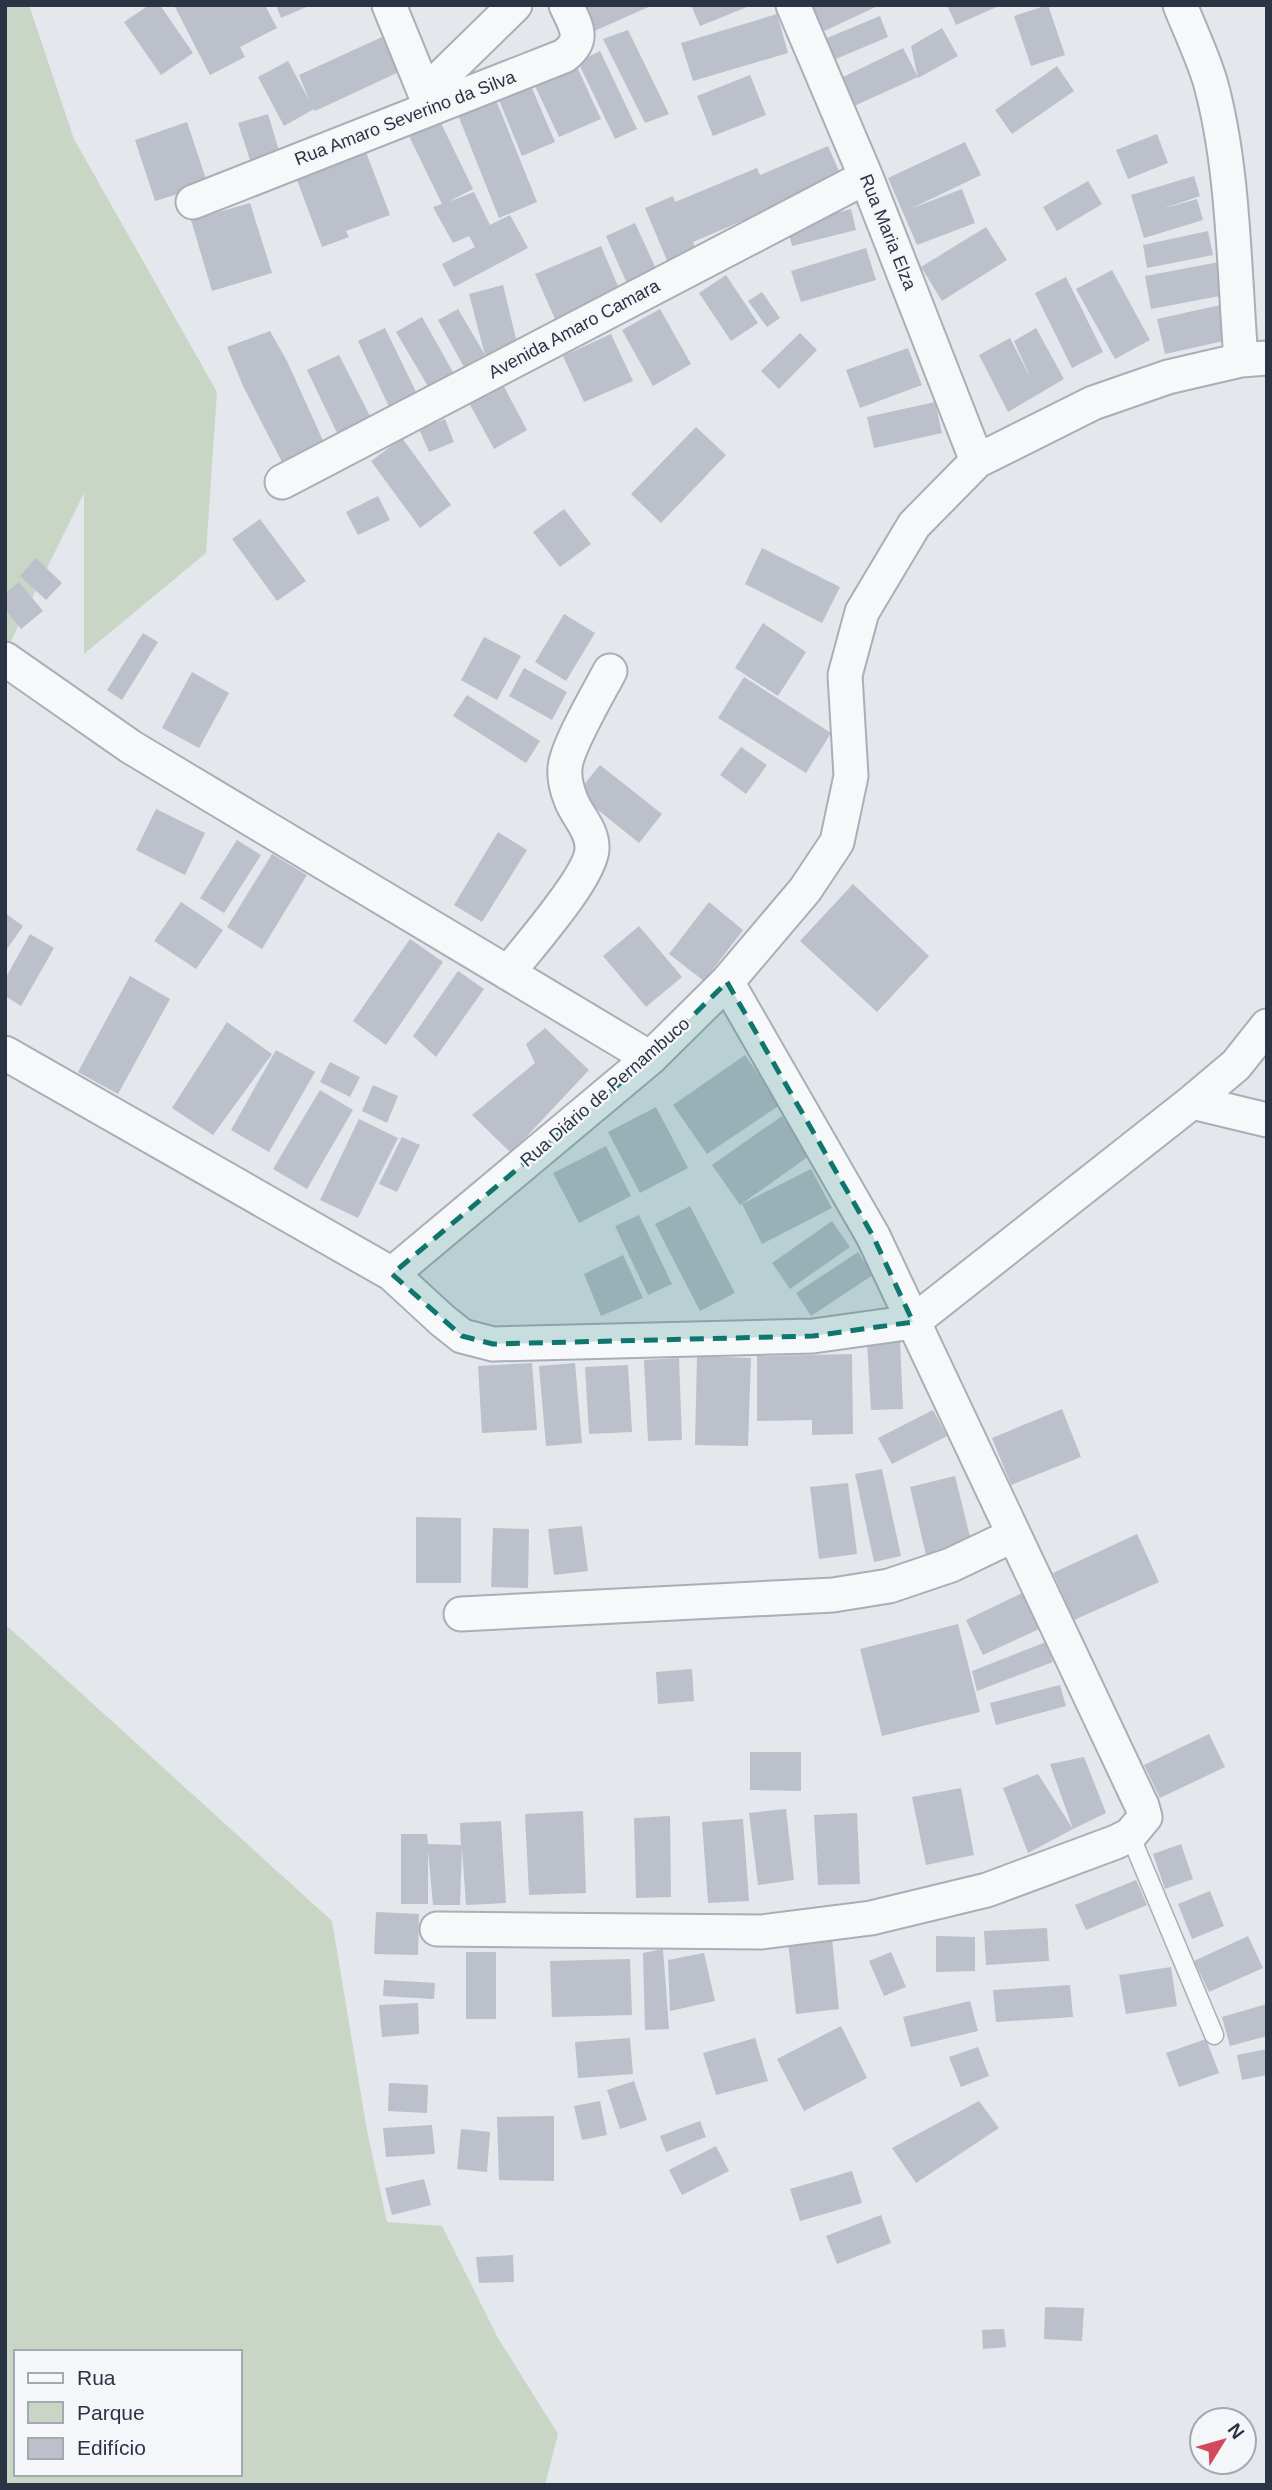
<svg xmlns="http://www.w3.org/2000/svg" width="1272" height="2490" viewBox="0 0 1272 2490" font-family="Arial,sans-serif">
  <rect width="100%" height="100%" fill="#e4e7ec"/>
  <path fill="#c9d6c5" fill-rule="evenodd" d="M5 5H29L74 139 217 392 206 553 84 654V493L5 653Z
    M5 1624 332 1921 367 2131 387 2222 442 2226 498 2338 558 2434 545 2485H5ZM16 2352H240V2474H16Z"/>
  <path fill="#bbc0ca" d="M149 5H160L193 53 161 75 124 22Z
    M174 5H265L277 28 240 47 245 57 210 75Z
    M276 5H311L281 18Z
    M580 5H653L592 32Z
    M691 5H752L700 26Z
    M807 5H880L820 33Z
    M947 5H1001L956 25Z
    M1048 5 1065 55 1031 66 1014 16Z
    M777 14 788 53 693 81 681 43Z
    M880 16 888 37 831 61 822 40Z
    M942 28 958 56 918 78 911 46Z
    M628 30 669 114 645 123 603 39Z
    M382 37 399 72 315 111 314 109 284 126 258 77 288 61 309 100 299 75Z
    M903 48 918 77 852 107 839 79Z
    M600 51 637 129 615 139 578 62Z
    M1057 66 1074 91 1012 134 995 110Z
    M577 67 601 119 559 137 535 86Z
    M750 75 766 115 713 136 697 96Z
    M531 86 555 142 522 156 499 100Z
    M496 100 537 202 499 218 458 115Z
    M268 114 279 151 250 160 238 123Z
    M437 115 473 189 448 202 474 192 490 225 510 215 528 248 454 287 442 264 475 247 469 236 453 243 433 207 442 204 406 130Z
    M187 122 208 185 155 201 135 140Z
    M1157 134 1168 163 1128 179 1116 150Z
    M965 142 981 175 910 209 962 189 975 223 917 245 888 178Z
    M828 146 842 178 693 242 699 258 671 270 645 208 673 196 675 202 757 168 760 175Z
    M366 152 390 215 346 231 349 237 322 247 297 180Z
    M1194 176 1200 196 1162 209 1197 199 1203 220 1144 238 1131 195Z
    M1088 181 1102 204 1057 231 1043 207Z
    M250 203 272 273 212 291 191 220Z
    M851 209 856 230 792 246 787 226Z
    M635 223 658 273 628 286 606 236Z
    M986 227 1007 260 942 301 921 267Z
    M1208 231 1213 255 1147 268 1143 245Z
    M601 246 624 300 559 328 535 274Z
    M866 248 876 280 801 302 791 271Z
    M1219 262 1225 295 1151 309 1145 276Z
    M1112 270 1150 340 1115 359 1076 289Z
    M726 275 758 323 731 341 699 293Z
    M1066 277 1103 352 1072 368 1035 293Z
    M503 285 518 347 485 355 464 367 438 320 458 309 485 355 469 294Z
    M762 292 780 318 767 327 748 301Z
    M1225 304 1233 339 1165 354 1157 319Z
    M660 309 691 364 653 386 622 330Z
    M422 317 454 374 429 388 396 332Z
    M385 328 420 400 392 413 358 341Z
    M1036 328 1064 379 1008 412 979 355 1010 338 1031 379 1014 341Z
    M270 331 287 361 325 445 284 466 243 386 227 347Z
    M800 333 817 350 779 389 761 371Z
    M611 334 633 381 584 402 563 356Z
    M908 348 922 385 860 408 846 370Z
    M339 355 371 418 338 435 307 370Z
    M501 381 527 430 494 449 467 399Z
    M935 402 942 433 874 448 867 417Z
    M445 419 454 442 429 452 419 429Z
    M696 427 726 455 661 523 631 494Z
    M402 438 451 505 420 528 371 461Z
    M378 496 390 520 358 535 346 512Z
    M564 509 591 544 560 567 533 532Z
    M260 519 306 581 277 601 232 539Z
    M762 548 840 587 822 623 745 584Z
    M36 558 62 583 46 600 20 576Z
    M19 582 43 611 21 629 5 609V593Z
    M564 614 595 633 566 681 535 662Z
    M763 623 806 652 778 696 735 668Z
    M143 633 158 642 122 700 107 690Z
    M484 637 521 656 497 700 461 680Z
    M524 668 567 692 552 720 509 696Z
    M192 672 229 693 199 748 162 728Z
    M744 677 831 733 806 773 718 718Z
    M467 695 540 741 526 763 453 716Z
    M741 747 767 765 746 794 720 775Z
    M600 765 662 814 639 843 577 793Z
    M156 809 205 833 185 875 136 850Z
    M498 832 527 850 482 922 454 905Z
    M237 840 261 855 224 913 200 898Z
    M272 854 307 875 262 949 227 927Z
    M853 884 929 956 877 1012 800 941Z
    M181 902 223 930 196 969 154 941Z
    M709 902 743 930 704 981 669 954Z
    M5 913 23 926 5 952Z
    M639 926 682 977 646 1007 603 956Z
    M30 934 54 948 21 1006 5 996V979Z
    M410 939 443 962 386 1045 353 1021Z
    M458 971 484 989 436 1057 413 1036Z
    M130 976 170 999 118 1094 78 1072Z
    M227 1022 272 1054 213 1135 172 1108Z
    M545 1028 589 1070 511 1153 472 1115 535 1063 526 1044Z
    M276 1050 315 1072 269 1152 231 1130Z
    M745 1055 780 1105 707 1154 673 1105Z
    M330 1062 360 1077 350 1097 320 1082Z
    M373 1085 398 1096 387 1123 362 1111Z
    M320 1090 353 1110 307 1189 273 1169Z
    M656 1107 688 1168 640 1193 608 1132Z
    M782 1116 809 1156 740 1205 712 1165Z
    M359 1119 398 1138 358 1218 320 1200Z
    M402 1137 420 1145 397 1192 379 1184Z
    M606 1146 631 1196 579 1223 553 1173Z
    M811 1169 832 1208 762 1244 742 1204Z
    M690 1206 735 1293 700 1311 655 1224Z
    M639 1215 672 1284 648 1295 615 1226Z
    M832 1221 850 1247 790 1289 772 1263Z
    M858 1252 873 1275 811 1316 796 1293Z
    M623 1255 643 1298 601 1316 584 1274Z
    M900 1340 903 1409 871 1410 867 1341Z
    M852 1354 853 1434 812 1435V1420L757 1421V1356Z
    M697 1356 751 1358 748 1446 695 1445Z
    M679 1358 682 1440 648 1441 644 1360Z
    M532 1363 537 1430 482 1433 478 1366Z
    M575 1363 582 1443 546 1446 539 1366Z
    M628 1365 632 1432 589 1434 585 1367Z
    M1062 1409 1081 1457 1011 1485 992 1438Z
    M933 1410 947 1436 892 1464 878 1438Z
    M882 1469 901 1556 874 1562 855 1474Z
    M955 1476 972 1545 926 1555 910 1487Z
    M848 1483 857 1554 819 1559 810 1487Z
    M416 1517 461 1518V1583H416Z
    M582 1526 588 1571 554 1575 548 1529Z
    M493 1528 529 1529 528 1588 491 1587Z
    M1137 1534 1159 1582 1074 1620 1053 1573Z
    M1022 1593 1039 1629 983 1655 966 1620Z
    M958 1624 980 1712 882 1736 860 1649Z
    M1046 1642 1053 1662 977 1691 972 1671Z
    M692 1669 694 1701 658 1704 656 1672Z
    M1060 1685 1066 1706 996 1725 990 1703Z
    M1209 1734 1225 1767 1160 1798 1144 1765Z
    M750 1752H801V1791L750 1790Z
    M1084 1757 1106 1813 1073 1829 1050 1764Z
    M1038 1774 1073 1829 1028 1853 1003 1788Z
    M961 1788 974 1855 926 1865 912 1797Z
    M786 1809 794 1880 758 1885 749 1813Z
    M583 1811 586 1893 529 1895 525 1814Z
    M857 1813 860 1884 818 1885 814 1815Z
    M670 1816 671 1897 636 1898 634 1818Z
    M743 1819 749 1901 708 1903 702 1822Z
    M501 1821 506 1903 466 1905 462 1848 460 1905H433L428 1850V1904H401V1834H427L428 1844 461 1845 460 1823Z
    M1181 1844 1193 1879 1165 1889 1153 1854Z
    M1136 1880 1147 1905 1086 1930 1075 1905Z
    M1210 1891 1224 1926 1192 1939 1178 1904Z
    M376 1912 419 1914 418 1955 374 1954Z
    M1047 1928 1049 1961 986 1965 984 1931Z
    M936 1936 975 1937V1971L936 1972Z
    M1248 1936 1263 1968 1209 1992 1194 1961Z
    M832 1938 839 2009 796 2014 788 1942Z
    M663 1949 669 2029 645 2030 643 1953Z
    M466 1952H496V2019H466Z
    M891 1952 906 1987 884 1996 869 1961Z
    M704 1953 715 2001 670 2011 668 1960Z
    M630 1959 632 2015 552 2017 550 1961Z
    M1171 1967 1177 2006 1126 2014 1119 1975Z
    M384 1980 435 1983 434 1999 383 1996Z
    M1070 1985 1073 2017 996 2022 993 1990Z
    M970 2001 978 2031 911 2047 903 2017Z
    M418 2003 419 2034 382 2037 379 2005Z
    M1267 2004V2036L1230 2046 1222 2017Z
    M841 2026 867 2078 804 2111 777 2059Z
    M630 2038 633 2074 578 2078 575 2042Z
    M755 2038 768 2081 716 2095 703 2053Z
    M1206 2039 1219 2073 1179 2087 1166 2053Z
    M978 2047 989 2076 961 2087 949 2057Z
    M1267 2049V2075L1242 2080 1237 2055Z
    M634 2081 647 2120 620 2129 607 2090Z
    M389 2083 428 2085 427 2113 388 2111Z
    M600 2101 607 2135 582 2140 574 2106Z
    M979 2101 999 2128 916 2183 892 2148Z
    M554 2116V2181L499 2180 497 2117Z
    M700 2121 706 2137 666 2152 660 2136Z
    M432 2125 435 2154 386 2157 383 2128Z
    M461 2129 490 2132 487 2172 457 2169Z
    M716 2146 729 2171 682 2195 669 2170Z
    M852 2171 862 2203 800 2221 790 2189Z
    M424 2179 431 2205 392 2215 385 2188Z
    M881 2215 891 2243 837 2264 826 2236Z
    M513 2255 514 2282 479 2283 476 2257Z
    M1045 2307 1084 2308 1082 2341 1044 2339Z
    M1004 2329 1006 2347 983 2349 982 2330Z"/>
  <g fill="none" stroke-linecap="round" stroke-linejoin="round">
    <defs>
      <path id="lane" d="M1130 1835 1214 2035"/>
      <path id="street" d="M389 5 431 108
        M793 5 866 177 977 461
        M1180 5C1190 30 1202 55 1210 81 1234 166 1234 271 1241 360
        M425 93 515 5
        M193 202 564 56C586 39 576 27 566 5
        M282 482 866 177
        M5 659 131 747 650 1058
        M508 973C527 948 591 877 592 849 593 830 577 816 571 800 567 790 564 779 565 768 566 748 599 692 610 671
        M5 1053 392 1274 442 1320 462 1336 493 1344 813 1336 913 1322 1192 1102 1236 1065 1267 1026
        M1192 1102 1267 1120
        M392 1274 650 1058 727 982 805 890 837 842 851 776 845 675 862 612 914 525 977 461 1093 403 1168 377 1241 360 1267 358
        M461 1614 833 1595 889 1586 951 1565 1014 1535
        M437 1929 762 1932 871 1918 987 1890 1116 1842 1130 1835 1145 1817 1142 1806 873 1236 727 982"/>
    </defs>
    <use href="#lane" stroke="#a9aeb7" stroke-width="21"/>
    <use href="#street" stroke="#a9aeb7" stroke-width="37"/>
    <use href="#lane" stroke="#f7f8fa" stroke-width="18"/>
    <use href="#street" stroke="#f7f8fa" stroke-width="33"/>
  </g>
  <path fill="#0f766e" fill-opacity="0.2" stroke="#0f766e" stroke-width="5" stroke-dasharray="14 9" stroke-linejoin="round" d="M727 982 873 1236 913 1322 813 1336 493 1344 462 1336 392 1274 650 1058Z"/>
  <g text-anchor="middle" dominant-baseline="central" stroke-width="5" stroke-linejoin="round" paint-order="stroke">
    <g font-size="18" fill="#2b3445" stroke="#f4f6f9">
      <text transform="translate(405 118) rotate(-21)">Rua Amaro Severino da Silva</text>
      <text transform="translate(888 232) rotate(68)">Rua Maria Elza</text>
      <text transform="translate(574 329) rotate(-28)">Avenida Amaro Camara</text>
      <text transform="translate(605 1092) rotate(-41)">Rua Diário de Pernambuco</text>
    </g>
  </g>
  <rect width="1272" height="2490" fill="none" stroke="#2b3445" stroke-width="14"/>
  <rect x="14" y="2350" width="228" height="126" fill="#f4f6f9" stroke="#a4a8b1" stroke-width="2"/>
  <rect x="28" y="2373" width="35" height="10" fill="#f7f8fa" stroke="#a4a8b1" stroke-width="2"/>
  <text x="77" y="2385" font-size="21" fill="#2b3445">Rua</text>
  <rect x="28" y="2402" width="35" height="21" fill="#c9d6c5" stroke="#a4a8b1" stroke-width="2"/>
  <text x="77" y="2420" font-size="21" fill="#2b3445">Parque</text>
  <rect x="28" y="2438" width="35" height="21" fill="#bbc0ca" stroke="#a4a8b1" stroke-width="2"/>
  <text x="77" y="2455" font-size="21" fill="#2b3445">Edifício</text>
  <g transform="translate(1223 2441) rotate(53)"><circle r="33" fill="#f4f6f9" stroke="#a4a8b1" stroke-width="2"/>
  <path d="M0-5L12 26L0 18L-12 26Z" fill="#d1495b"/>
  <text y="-10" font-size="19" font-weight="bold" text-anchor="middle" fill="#2b3445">N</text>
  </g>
</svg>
